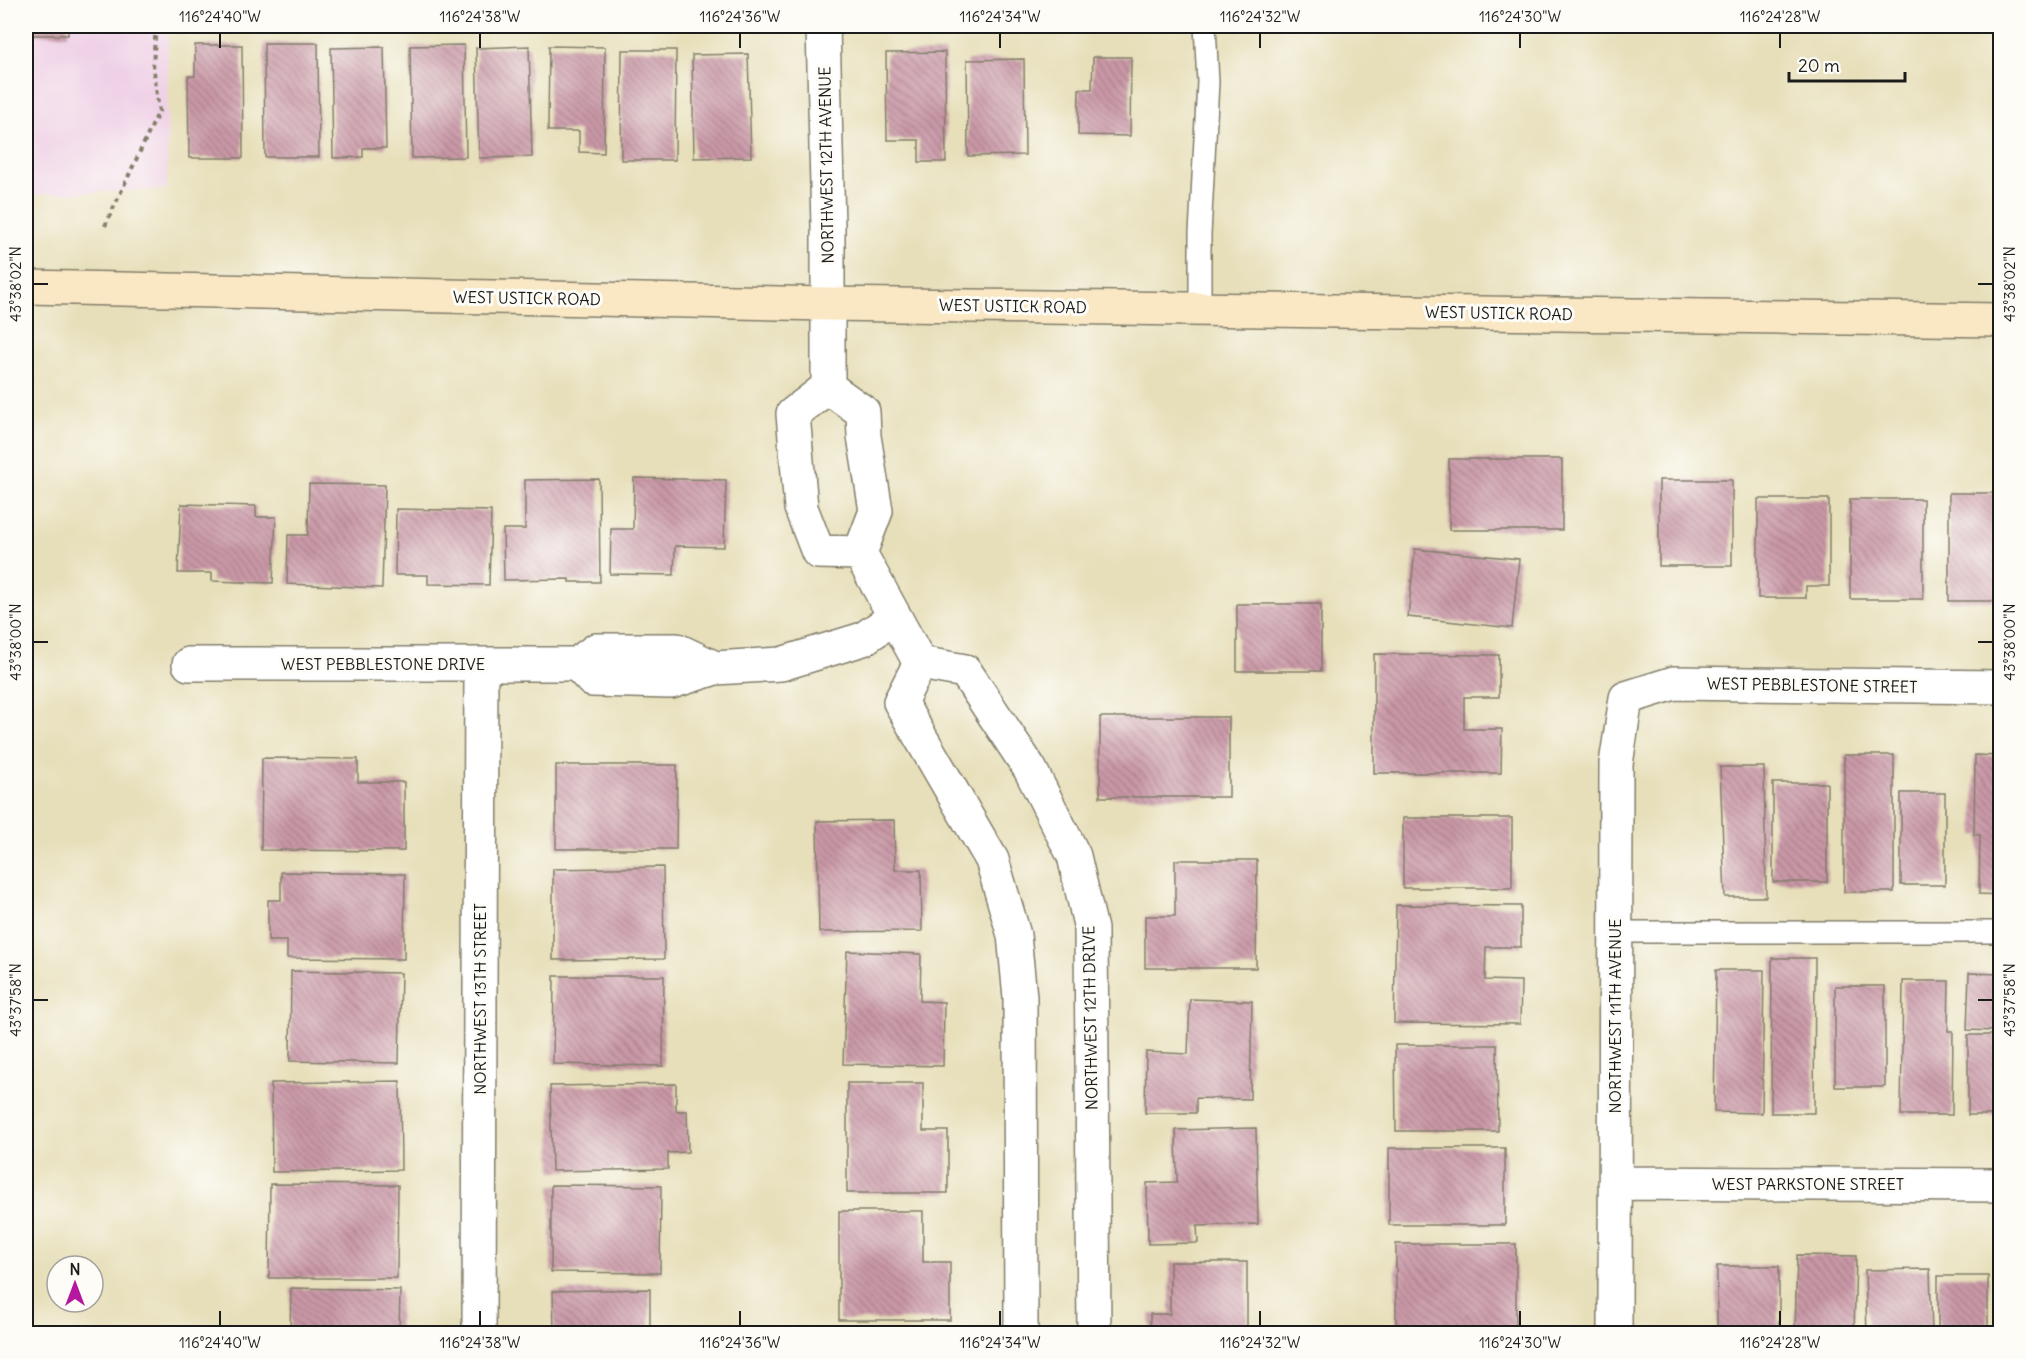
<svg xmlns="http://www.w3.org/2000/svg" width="2026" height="1359" viewBox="0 0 2026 1359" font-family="Delius,sans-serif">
  <defs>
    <pattern id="building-back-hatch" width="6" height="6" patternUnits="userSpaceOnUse" patternTransform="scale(1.5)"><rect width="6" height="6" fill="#ca98a7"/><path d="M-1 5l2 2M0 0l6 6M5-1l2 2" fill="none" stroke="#a37b87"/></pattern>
  </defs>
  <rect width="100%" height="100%" fill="#fdfcf7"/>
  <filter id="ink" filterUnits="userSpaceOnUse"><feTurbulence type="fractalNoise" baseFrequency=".0167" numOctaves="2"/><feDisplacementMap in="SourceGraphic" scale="12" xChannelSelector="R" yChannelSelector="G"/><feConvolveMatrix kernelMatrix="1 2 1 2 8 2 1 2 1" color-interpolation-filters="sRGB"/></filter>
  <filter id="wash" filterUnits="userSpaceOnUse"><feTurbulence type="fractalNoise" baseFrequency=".008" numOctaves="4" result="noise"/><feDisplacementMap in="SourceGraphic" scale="24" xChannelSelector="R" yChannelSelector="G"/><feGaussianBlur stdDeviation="1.35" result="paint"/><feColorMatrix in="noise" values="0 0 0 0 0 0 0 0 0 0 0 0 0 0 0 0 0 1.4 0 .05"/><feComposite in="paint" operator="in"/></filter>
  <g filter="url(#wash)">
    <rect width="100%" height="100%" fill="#e7dfba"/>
    <path fill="#efd0e6" d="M26 26H168L167 189 26 195Z"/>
    <g id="blocks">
      <path fill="url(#building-back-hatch)" d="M26 26H68V35H26Z
        M264 43H318L319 157H265Z
        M195 45H242L243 158H189L188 76H195Z
        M464 45 466 157 412 158 410 46Z
        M529 46 532 157 479 158 476 48Z
        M549 46 605 47 604 153 579 152V131H548Z
        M384 47 386 148H363V157L333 158 331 48Z
        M622 50H676L675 160H621Z
        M945 52 946 162H919V140H887L886 53Z
        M748 54 751 157 694 158 692 55Z
        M1093 57H1131L1130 136 1078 135 1079 89H1092Z
        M1024 59 1025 155 968 156 967 60Z
        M1449 459H1562V530H1449Z
        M634 478 726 480 724 547 675 546 674 575 610 574 611 529H633Z
        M599 479 600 582H569V579L504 580 503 529H525V480Z
        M1659 480H1732V566H1659Z
        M309 484 385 485 382 588 287 584 288 535H308Z
        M1949 493H2000V601H1949Z
        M1758 499H1829V586H1806V598H1758Z
        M1850 499H1923V599H1850Z
        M181 504 256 506V517H276L273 583 212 581V573H178Z
        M396 509 491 511 489 585 428 584V575H395Z
        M1415 549 1519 559 1512 628 1408 617Z
        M1237 604H1321V671H1237Z
        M1374 654 1499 655V697H1464V729H1502L1501 773H1374Z
        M1100 717H1229V797H1100Z
        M1844 755H1894V892H1844Z
        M1975 755 2000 756V895L1979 894 1980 835H1974Z
        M262 758 358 759V782H404V851L261 850Z
        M556 765H677L676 849H556Z
        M1720 767H1764L1766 897H1725Z
        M1773 783H1827V882H1773Z
        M1901 793H1945V885H1901Z
        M1403 818H1512V888H1403Z
        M894 820 895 870H921L922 931 819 932 817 821Z
        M1175 860H1257L1256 968H1145V916H1175Z
        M663 867 664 959 553 960V869Z
        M281 872 405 874 404 959 287 958V941H268V900H281Z
        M1396 905 1521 906V947H1486L1485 980 1521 981 1520 1024 1394 1023Z
        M847 951 921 954 920 1001 944 1002 943 1066 843 1064Z
        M1772 958H1815L1814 1113H1771Z
        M1716 970H1764L1762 1113 1714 1112Z
        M291 971 401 973 399 1063 290 1061Z
        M1969 973 2000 974V1018L1996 1017V1031L1967 1030Z
        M554 976H664L663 1066 553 1064Z
        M1903 981H1949L1948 1031H1953L1952 1115H1901Z
        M1835 986H1885V1087H1835Z
        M1190 999 1252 1001 1250 1099 1196 1098V1113H1145L1146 1052 1188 1054Z
        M1968 1035H2000V1115H1968Z
        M1395 1045H1497L1498 1131H1396Z
        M400 1081 401 1170 272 1172 271 1083Z
        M847 1083H923V1131H948V1193H847Z
        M676 1084V1111H687L688 1152 668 1153V1169L552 1171 550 1086Z
        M1256 1128 1258 1224 1197 1226 1198 1243 1148 1244 1147 1183 1177 1182 1176 1130Z
        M1389 1148H1505V1225H1389Z
        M270 1184 398 1185 397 1278H269Z
        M551 1185 661 1186 660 1273 551 1272Z
        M839 1211H923V1262H950V1320H839Z
        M1396 1244H1516V1334H1396Z
        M1797 1255 1856 1256 1854 1334H1795Z
        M1170 1262H1247V1334H1150V1314H1170Z
        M1717 1266H1779V1334H1717Z
        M1930 1269 1932 1334H1867L1865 1270Z
        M1938 1276H1988V1334H1938Z
        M291 1288 400 1290 399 1334H290Z
        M650 1289V1334H554L553 1291Z"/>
    </g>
  </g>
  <g filter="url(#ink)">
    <use href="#blocks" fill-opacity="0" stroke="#827e6b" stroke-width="1.5"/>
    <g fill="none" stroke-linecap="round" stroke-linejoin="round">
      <defs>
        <path id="service" d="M1200 309V234L1208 82 1205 26
          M1616 932H2000"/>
        <path id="minor" d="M823 26 828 227V387
          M828 387 863 412 864 436 876 511 860 553 920 663
          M828 387 793 414 801 508 818 552 860 553
          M596 650H677L715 668 671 682 592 680 577 664Z
          M920 663 965 671 1030 769 1074 856 1091 929 1094 1334
          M920 663 900 702 992 860 1014 935 1020 997 1021 1334
          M189 664H577
          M715 668 781 664 863 639 895 617
          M1615 1183 2000 1185
          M479 1334 481 664
          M1615 1334 1616 764 1626 698 1674 683 2000 687"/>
        <path id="secondary" d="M26 287 827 304 2000 320"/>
      </defs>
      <use href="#service" stroke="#827e6b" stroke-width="24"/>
      <use href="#minor" stroke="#827e6b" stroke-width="36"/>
      <use href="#secondary" stroke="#827e6b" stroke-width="36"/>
      <path stroke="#827e6b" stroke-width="4" stroke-dasharray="4.5 4.5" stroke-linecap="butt" d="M105 226 159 111 153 64 156 26"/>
      <use href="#service" stroke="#fff" stroke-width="21"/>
      <use href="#minor" stroke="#fff" stroke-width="33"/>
      <use href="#secondary" stroke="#fae7c3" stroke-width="33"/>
    </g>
  </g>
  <path fill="none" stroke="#1c1c1c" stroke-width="2" d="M220 33V48M480 33V48M740 33V48M1000 33V48M1260 33V48M1520 33V48M1780 33V48M33 284H48M1978 284H1993M33 642H48M1978 642H1993M33 1000H48M1978 1000H1993M220 1311V1326M480 1311V1326M740 1311V1326M1000 1311V1326M1260 1311V1326M1520 1311V1326M1780 1311V1326"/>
  <g text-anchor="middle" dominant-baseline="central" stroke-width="6" stroke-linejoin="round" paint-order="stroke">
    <g font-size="16" fill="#1c1c1c" stroke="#fdfcf7">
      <text transform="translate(826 165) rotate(-91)">NORTHWEST 12TH AVENUE</text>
      <text transform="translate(527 298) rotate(1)">WEST USTICK ROAD</text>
      <text transform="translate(1013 306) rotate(1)">WEST USTICK ROAD</text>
      <text transform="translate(1499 313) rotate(1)">WEST USTICK ROAD</text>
      <text x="383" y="664">WEST PEBBLESTONE DRIVE</text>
      <text transform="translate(1812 685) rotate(1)">WEST PEBBLESTONE STREET</text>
      <text transform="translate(480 999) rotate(-90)">NORTHWEST 13TH STREET</text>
      <text transform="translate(1615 1016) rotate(-90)">NORTHWEST 11TH AVENUE</text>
      <text transform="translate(1090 1018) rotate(-91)">NORTHWEST 12TH DRIVE</text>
      <text x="1808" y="1184">WEST PARKSTONE STREET</text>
    </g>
  </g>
  <rect width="2026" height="1359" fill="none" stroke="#fdfcf7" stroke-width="66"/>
  <g transform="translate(75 1284)"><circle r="28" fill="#fdfcf7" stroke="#a3a29f" stroke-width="1.5"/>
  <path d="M0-4.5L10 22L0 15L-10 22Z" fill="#b5179e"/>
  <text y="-9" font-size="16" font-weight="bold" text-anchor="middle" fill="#1c1c1c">N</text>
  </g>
  <path d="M1789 72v9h116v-9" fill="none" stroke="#1c1c1c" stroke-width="3"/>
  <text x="1798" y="72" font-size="18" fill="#1c1c1c" stroke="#fdfcf7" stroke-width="4.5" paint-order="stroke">20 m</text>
  <rect x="33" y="33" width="1960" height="1293" fill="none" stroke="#1c1c1c" stroke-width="2"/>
  <g font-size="15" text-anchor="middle" fill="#1c1c1c">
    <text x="220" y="22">116°24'40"W</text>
    <text x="480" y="22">116°24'38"W</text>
    <text x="740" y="22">116°24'36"W</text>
    <text x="1000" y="22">116°24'34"W</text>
    <text x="1260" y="22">116°24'32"W</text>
    <text x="1520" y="22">116°24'30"W</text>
    <text x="1780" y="22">116°24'28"W</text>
    <text transform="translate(16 284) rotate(-90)" y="5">43°38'02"N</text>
    <text transform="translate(2010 284) rotate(-90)" y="5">43°38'02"N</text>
    <text transform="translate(16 642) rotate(-90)" y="5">43°38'00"N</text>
    <text transform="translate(2010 642) rotate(-90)" y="5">43°38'00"N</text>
    <text transform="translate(16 1000) rotate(-90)" y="5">43°37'58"N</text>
    <text transform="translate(2010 1000) rotate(-90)" y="5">43°37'58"N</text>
    <text x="220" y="1348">116°24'40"W</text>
    <text x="480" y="1348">116°24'38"W</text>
    <text x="740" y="1348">116°24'36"W</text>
    <text x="1000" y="1348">116°24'34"W</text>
    <text x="1260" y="1348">116°24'32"W</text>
    <text x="1520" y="1348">116°24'30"W</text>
    <text x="1780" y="1348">116°24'28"W</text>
  </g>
</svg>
